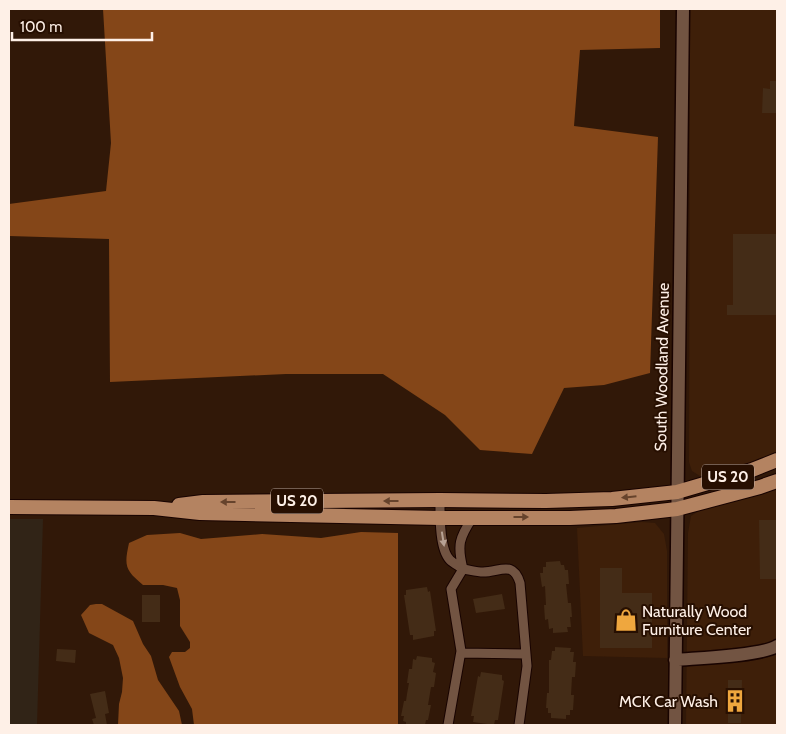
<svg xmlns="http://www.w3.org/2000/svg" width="786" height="734" viewBox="0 0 786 734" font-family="Cabin,sans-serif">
  <rect width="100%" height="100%" fill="#311808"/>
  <path fill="#3e1f09" d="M690 9H777V453L768 458 708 477 700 476 692 471 689 462Z
    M777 486V725H686L688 533 691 516 702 509Z
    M642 522 655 523 664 534 667 551V658L583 656 577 528Z"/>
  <path fill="#312417" d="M9 519H43L37 725H9Z"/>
  <path fill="#844618" d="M103 9H660V48L580 50 574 126 658 137 650 373 604 385 564 388 532 454 480 450 445 415 383 374H286L110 382 109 239 9 236V204L106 191 111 143Z
    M361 532 398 533V725H194L192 709 180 687 169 657 172 652H185L190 648V642L180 626V600L177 588 163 585H143C125 570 124 566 129 543L147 535 180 533 201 539 262 534 321 538Z
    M96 604H102L133 621 143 644 151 656 158 680 179 711 182 725H118L119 704 122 692 123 678 119 658 113 645 89 633 81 615 90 605Z"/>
  <path fill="#442c17" d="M770 81H777V113H762L763 88 770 89Z
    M733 234H777V315H727V305H733Z
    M759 520H777V579H760Z
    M560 561 561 565H564L565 570H568L569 584H566L568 603H571L572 617H570L571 627H567L568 632 553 633V628L549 629 548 619 545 620 544 605H546L545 586 542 587 540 573H543V567H546V562Z
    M600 568H622V593H652V648H600Z
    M427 587 428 592 430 591 436 631H434V636L413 640V635H410L404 595H406V590Z
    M502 594 505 609 476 613 473 599Z
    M142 595H160V622H142Z
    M555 647 571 648 570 652H574L573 662H576L575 677H572L571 695H574L573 710H570V715H566V719L551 718V713H548V708H546L547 693H549V660H551L552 651H555Z
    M57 649 76 650 75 663 56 661Z
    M417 656 432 658V662L435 663 433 672 436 673 434 687H431L428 705H431L428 720H426L425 725H406V722L403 721 404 716H401L404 701H406L407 694 409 683H407L409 669H412L413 659 416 660Z
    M481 672 502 675V680L504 681 498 720H495L494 725 473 722 474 716H471L478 676 480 677Z
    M728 680H742L741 723H728Z
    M105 691 109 713 105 714 107 725H94L92 719 96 718 90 694Z"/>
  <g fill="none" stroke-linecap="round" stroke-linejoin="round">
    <defs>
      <path id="street" d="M440 500C440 515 439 549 450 560 453 563 459 566 463 569
        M463 569C457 545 459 538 473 517
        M461 653 526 654
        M448 725 461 651 451 589 463 569C470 570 477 572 483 572 500 572 513 560 520 583L527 666 519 725"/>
      <path id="secondary" d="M675 660C698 658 761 656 777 646
        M675 725 683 9"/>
      <path id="primary" d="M179 505 203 502 440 500 546 501 612 499 677 492 752 470 777 460
        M9 507 154 508 200 513 440 518H570L616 516 677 509 760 487 777 481"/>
    </defs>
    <use href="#street" stroke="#180300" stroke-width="11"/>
    <use href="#secondary" stroke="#180300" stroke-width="15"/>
    <use href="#primary" stroke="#180300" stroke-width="16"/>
    <use href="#street" stroke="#725442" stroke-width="9"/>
    <use href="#secondary" stroke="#725442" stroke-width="12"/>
    <use href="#primary" stroke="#b48361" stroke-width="14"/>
  </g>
  <defs><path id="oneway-solid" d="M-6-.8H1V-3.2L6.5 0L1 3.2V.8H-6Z" transform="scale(1.25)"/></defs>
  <g fill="#66432c">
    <use href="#oneway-solid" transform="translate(629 497) rotate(174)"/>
    <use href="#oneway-solid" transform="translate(391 501) rotate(180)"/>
    <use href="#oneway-solid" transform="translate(228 502) rotate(180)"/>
    <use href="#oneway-solid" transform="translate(521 517)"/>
  </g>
  <use fill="#b8a294" href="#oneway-solid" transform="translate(443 539) rotate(81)"/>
  <defs>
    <symbol id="shop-bare" viewBox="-9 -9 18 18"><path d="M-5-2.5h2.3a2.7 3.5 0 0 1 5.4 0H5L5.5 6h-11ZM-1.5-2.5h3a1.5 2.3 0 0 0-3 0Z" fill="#efa73e" stroke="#270f01" stroke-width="2.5" paint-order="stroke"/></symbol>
    <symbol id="building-bare" viewBox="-9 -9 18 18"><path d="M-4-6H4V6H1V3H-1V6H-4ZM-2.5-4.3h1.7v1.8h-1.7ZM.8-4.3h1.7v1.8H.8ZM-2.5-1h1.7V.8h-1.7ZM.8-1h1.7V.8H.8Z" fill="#efa73e" stroke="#270f01" stroke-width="2.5" paint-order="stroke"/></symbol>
  </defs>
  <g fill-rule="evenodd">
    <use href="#shop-bare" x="610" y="604" width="32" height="32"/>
    <use href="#building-bare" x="719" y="685" width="32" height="32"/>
  </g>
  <g text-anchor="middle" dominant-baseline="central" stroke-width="4" stroke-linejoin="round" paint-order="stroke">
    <g fill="#270f01" stroke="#beaca2" stroke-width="1">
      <rect x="702" y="464.5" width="52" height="25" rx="4"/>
      <rect x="271" y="488.5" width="52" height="25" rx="4"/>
    </g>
    <g font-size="15" font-weight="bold" fill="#fef0e7">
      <text x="728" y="477">US 20</text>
      <text x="297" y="501">US 20</text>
    </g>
    <g font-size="16" fill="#fef0e7" stroke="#270f01">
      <text transform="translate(662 367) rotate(-89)">South Woodland Avenue</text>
    </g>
    <g font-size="16" fill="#fef0e7" stroke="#270f01" text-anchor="start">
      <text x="642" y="611">Naturally Wood<tspan x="642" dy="18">Furniture Center</tspan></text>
      <text x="718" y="701" text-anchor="end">MCK Car Wash</text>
    </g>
  </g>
  <rect width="786" height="734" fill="none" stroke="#fef0e7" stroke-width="20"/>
  <path d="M12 32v8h140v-8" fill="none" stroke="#fef0e7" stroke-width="2.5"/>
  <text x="20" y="32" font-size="15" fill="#fef0e7" stroke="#270f01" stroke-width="4" paint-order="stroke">100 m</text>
</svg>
